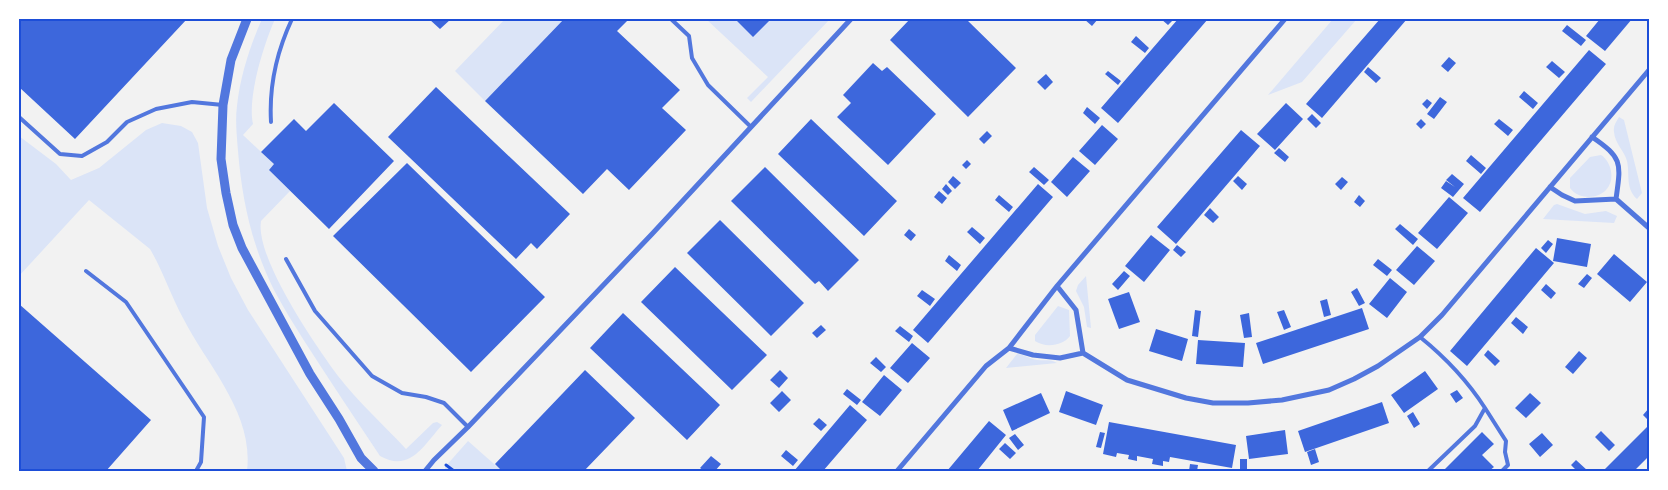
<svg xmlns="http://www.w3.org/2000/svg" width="1668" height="490" viewBox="0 0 1668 490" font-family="Inter,sans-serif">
  <rect width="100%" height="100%" fill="#f2f2f2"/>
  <path fill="#dbe4f7" d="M262 19H275C264 44 247 97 253 124L243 135 274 164 269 170 290 191 261 221C255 258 316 346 338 376 358 402 384 425 406 449L433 423 437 422 442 425C424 445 410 473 380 456 354 417 328 378 303 339 293 323 283 307 274 290 252 246 242 200 238 151 237 137 235 121 237 106 240 77 250 46 262 19Z
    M505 19H564L485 101 455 71Z
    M706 19H735L753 36 771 19H830L751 102 747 98 768 77Z
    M1333 19H1357L1302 82 1268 95Z
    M1619 117 1624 120 1642 193 1637 199C1625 188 1630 174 1627 161 1624 150 1615 144 1614 132 1613 126 1616 122 1619 117Z
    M162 123 181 126 192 132 198 143 207 208 218 246 231 278 248 310 344 458 347 471H247C254 413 208 367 183 318 171 296 163 271 150 249L89 200 19 276V136L56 164 71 180 99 168 146 130Z
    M1601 155C1611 161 1616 180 1606 190 1596 200 1578 199 1570 188V178L1590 157Z
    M1557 204 1585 214 1606 211 1617 216 1614 223 1543 219 1554 205Z
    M1086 276 1091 328 1087 327 1084 307 1076 291 1078 285Z
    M1058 306 1069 310 1070 336C1063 346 1045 348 1035 341V335Z
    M1017 354C1024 354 1030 359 1037 360 1044 361 1051 359 1057 363L1006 368Z
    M468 441 502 471H445V467Z"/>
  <path fill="#3d67dc" d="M19 19H187L75 139 19 87Z
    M429 19H451L440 29Z
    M564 19H629L617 31 680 90 662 108 686 130 629 190 607 169 583 194 485 101Z
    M735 19H771L753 37Z
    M910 19H966L1016 68 968 117 890 40Z
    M1084 19H1098L1092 26Z
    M1161 19H1174L1168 25Z
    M1178 19H1208L1118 123 1101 108Z
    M1380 19H1407L1322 118 1306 104Z
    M1600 19H1632L1605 51 1586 36Z
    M1567 25 1586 40 1581 46 1562 31Z
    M1136 36 1149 48 1145 53 1131 42Z
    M1589 50 1606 64 1480 212 1463 198Z
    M1449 57 1456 63 1448 72 1441 66Z
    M1552 61 1565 72 1559 78 1546 67Z
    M873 63 882 71 887 67 936 114 888 165 837 117 851 103 843 95Z
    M1368 67 1381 78 1376 83 1364 72Z
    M1108 71 1121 81 1118 85 1105 74Z
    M1046 74 1053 82 1045 90 1037 82Z
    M436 87 570 214 537 249 531 243 516 259 388 137Z
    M1524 91 1538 103 1533 109 1519 97Z
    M1440 97 1447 102 1434 119 1427 114Z
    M1427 99 1432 103 1427 109 1422 104Z
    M334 103 394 161 329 229 269 170 274 164 261 152 294 119 306 131Z
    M1286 103 1303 119 1275 150 1257 134Z
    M1087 107 1100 118 1095 124 1083 113Z
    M1312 114 1321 123 1316 128 1307 119Z
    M811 119 897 201 864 236 778 154Z
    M1421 119 1426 124 1421 129 1416 124Z
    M1499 119 1513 130 1508 136 1494 124Z
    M1102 125 1118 139 1095 165 1079 151Z
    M1241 130 1260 146 1176 244 1157 227Z
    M987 131 992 136 984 144 979 139Z
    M1279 148 1289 157 1285 162 1274 153Z
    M1471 155 1486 168 1481 174 1466 161Z
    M1073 157 1090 171 1067 197 1051 182Z
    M967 160 971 164 966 169 962 165Z
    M407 163 545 297 471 372 333 236Z
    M765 167 859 260 828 291 819 281 815 284 731 201Z
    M1034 167 1049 180 1044 185 1029 172Z
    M1452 174 1464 184 1453 197 1441 188 1446 181 1455 187 1446 180Z
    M953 176 961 183 955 189 948 182Z
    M1238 176 1247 184 1242 190 1233 181Z
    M1342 177 1348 182 1341 190 1335 184Z
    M946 184 952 191 948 195 942 189Z
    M1038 184 1053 197 928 343 913 330Z
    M939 191 947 198 942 204 934 197Z
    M999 195 1013 207 1009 212 995 200Z
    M1359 195 1365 201 1360 207 1354 202Z
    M1449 197 1468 213 1437 249 1418 233Z
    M1210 208 1219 217 1213 223 1204 215Z
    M720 220 804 303 771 336 687 253Z
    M1400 224 1418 239 1413 245 1395 229Z
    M972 227 985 238 980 244 967 232Z
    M909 229 916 235 911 241 904 235Z
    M1151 235 1170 250 1144 282 1125 266Z
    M1557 238 1591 244 1587 267 1553 261Z
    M1548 240 1553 244 1546 253 1541 248Z
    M1177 245 1186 252 1181 257 1173 250Z
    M1417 246 1435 261 1414 285 1396 270Z
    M1536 248 1554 263 1467 366 1450 351Z
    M1614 254 1647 282 1630 302 1597 274Z
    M949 255 961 265 957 271 945 261Z
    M1378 259 1392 270 1387 276 1373 265Z
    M675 267 767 355 732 390 641 302Z
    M1124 271 1130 276 1118 290 1112 284Z
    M1587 274 1592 278 1584 288 1578 284Z
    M1390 278 1407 292 1387 318 1369 304Z
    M1546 284 1556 293 1551 299 1541 290Z
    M1357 288 1365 303 1359 306 1351 292Z
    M922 290 935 299 930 306 917 296Z
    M1129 292 1140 322 1119 329 1108 299Z
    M1327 299 1331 315 1324 317 1320 301Z
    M19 304 151 420 106 471H19Z
    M1362 308 1369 329 1263 364 1256 343Z
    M1195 310 1201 311 1198 337 1192 336Z
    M1284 310 1291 327 1284 330 1277 312Z
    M623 313 720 405 687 440 590 348Z
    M1249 313 1252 337 1244 338 1240 315Z
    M1516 317 1528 327 1523 334 1511 323Z
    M821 325 826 330 817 338 812 333Z
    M900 326 913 336 909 342 895 331Z
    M1156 329 1188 339 1182 361 1149 351Z
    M1198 340 1245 343 1243 367 1196 364Z
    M912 343 930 358 908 383 890 368Z
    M1488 350 1500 361 1495 366 1484 355Z
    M1579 351 1587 358 1573 374 1565 367Z
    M876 357 886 367 881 372 870 363Z
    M585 370 635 418 584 471H502L495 464Z
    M780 370 788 378 779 388 770 380Z
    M1425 371 1438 389 1404 413 1391 395Z
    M884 375 902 390 880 416 862 402Z
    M847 389 861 400 857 405 843 394Z
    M1457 390 1463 398 1456 403 1450 394Z
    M782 391 791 400 779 412 770 403Z
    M1066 391 1103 405 1096 425 1059 412Z
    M1041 393 1050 413 1012 431 1003 410Z
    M1530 393 1541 403 1526 418 1515 408Z
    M1382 402 1389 423 1305 452 1298 431Z
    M850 405 867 420 823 471H794Z
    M1649 408V421L1643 415Z
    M1413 412 1420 424 1414 428 1407 416Z
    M819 418 827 425 821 431 813 424Z
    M989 421 1006 435 977 471H947Z
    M1109 422 1236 445 1232 468 1170 457 1169 462 1163 461V466L1152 464 1153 459 1137 456V461L1128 459 1129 455 1117 453 1116 457 1103 454Z
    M1649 425V456L1634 471H1603Z
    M1285 430 1288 454 1249 459 1246 436Z
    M1601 431 1615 445 1609 451 1595 437Z
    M1100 432 1105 433 1101 448 1096 447Z
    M1482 432 1494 444 1482 455 1494 467 1489 471H1443Z
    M1542 433 1553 445 1540 457 1529 444Z
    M1015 434 1024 445 1018 450 1009 438Z
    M1005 443 1016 453 1010 459 999 449Z
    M1315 449 1319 462 1311 465 1307 452Z
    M786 450 798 460 793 466 781 456Z
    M711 456 721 464 715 471H704L700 468Z
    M1240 459H1247V471H1240Z
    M1576 460 1588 471H1577L1571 465Z
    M1190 464 1198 465 1197 471H1189Z"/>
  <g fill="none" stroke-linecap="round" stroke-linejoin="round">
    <path stroke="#1d4ed8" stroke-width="3" d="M446 465 454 471"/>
    <path stroke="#5277de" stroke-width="4" d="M671 19 689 36 692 58 708 85 751 127
      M19 117 60 154 82 156 107 142 127 122 156 109 192 102 223 105
      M271 122C269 87 277 51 292 19
      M286 259 315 311 372 376 402 393 426 397 444 403 468 427
      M86 271 126 302 204 417 201 462 196 471
      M1420 337C1446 358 1467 380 1485 408L1475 426 1428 471
      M1485 408 1506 441 1505 452 1508 465 1502 471"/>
    <path stroke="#5277de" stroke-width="5" d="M1592 137C1623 158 1621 163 1616 199
      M1550 187 1562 195 1575 201 1616 199 1649 228
      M1057 286 1076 310 1083 353
      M1009 348 1033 355 1060 358 1083 353 1127 380 1186 398 1213 403H1248L1282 400 1329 390 1354 379 1378 366 1420 337 1442 315 1649 70
      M425 471 434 460 468 427 652 234 851 19
      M897 471 986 366 1009 348 1057 286 1285 19"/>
    <path stroke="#5277de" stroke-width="9" d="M247 19 231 60 223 105 221 159 226 193 233 225 242 248 310 374 339 419 361 458 374 471"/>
  </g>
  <rect width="1668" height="490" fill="none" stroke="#ffffff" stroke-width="40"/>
  <rect x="20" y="20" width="1628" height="450" fill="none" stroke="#1d4ed8" stroke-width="2"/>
</svg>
